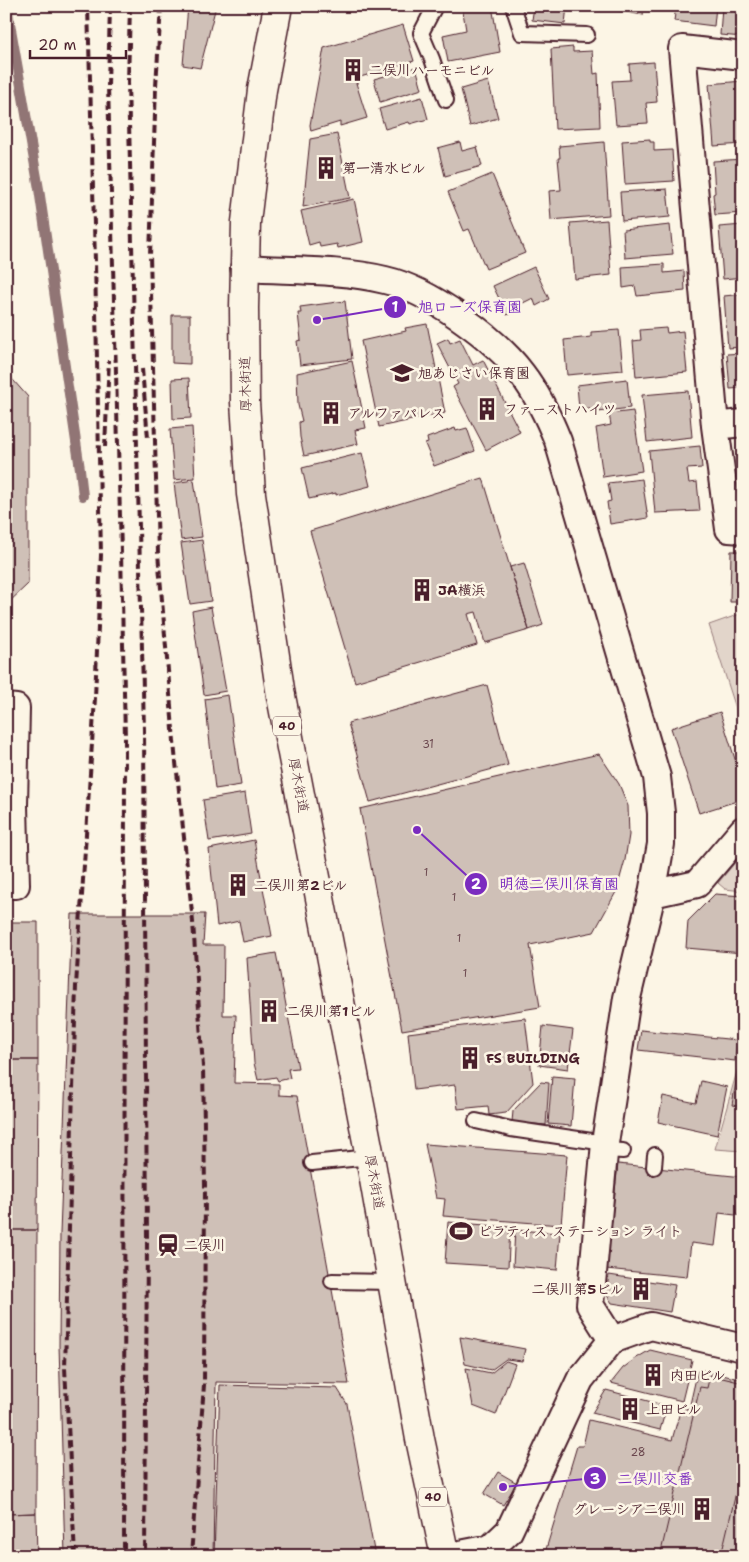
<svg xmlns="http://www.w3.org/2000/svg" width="749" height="1562" viewBox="0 0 749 1562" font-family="'Shantell Sans','Klee One',sans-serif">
  <rect width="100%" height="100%" fill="#fcf5e5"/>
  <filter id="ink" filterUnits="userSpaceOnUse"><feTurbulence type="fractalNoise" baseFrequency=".02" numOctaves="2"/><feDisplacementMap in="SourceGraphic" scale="10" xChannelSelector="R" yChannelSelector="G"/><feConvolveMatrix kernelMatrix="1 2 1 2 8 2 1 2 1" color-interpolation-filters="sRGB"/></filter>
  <g filter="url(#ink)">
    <path fill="#e2d5ca" stroke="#967a7a" d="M743 613V730L709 625Z
      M743 853V891L725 889 718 883Z
      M743 1050V1122L739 1123 743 1140V1151L715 1149Z"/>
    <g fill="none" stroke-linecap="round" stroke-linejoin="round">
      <path stroke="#917474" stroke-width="10" d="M7 6 39 189 80 469 83 496"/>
    </g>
    <path fill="#cfc0b7" stroke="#4a1f2b" d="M188 6H216L200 68 183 65Z
      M462 6H492L500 52 448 62 443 35 466 30Z
      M534 6H567L565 24 532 20Z
      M609 6H644L643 15 608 9Z
      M676 6H716L714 26 674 21Z
      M722 6 743 7V37L720 35Z
      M403 25 414 61 357 78 358 83H356L367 118 340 126V122L311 131 310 125 324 48Z
      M573 47V52L592 51 594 74 598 73 600 127 555 129 551 49Z
      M654 62 657 102 646 103 648 123 616 125 612 81 630 80 629 64Z
      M416 67 422 89 380 102 374 79Z
      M488 81 498 118 470 126 461 89Z
      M743 81V144L714 146 709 84Z
      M422 97 428 119 410 124 409 122 385 129 379 109Z
      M337 134 350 198 303 207 310 139Z
      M650 139V142H654V151L672 150 674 181 625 184 622 141Z
      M460 142 462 151 477 147 482 166 445 176 438 148Z
      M604 142 609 215 551 220 549 191 561 190 558 158H560L559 146Z
      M743 159V213L715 215 713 194 715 193 713 161Z
      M492 174 525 253 486 269 469 229 464 231 448 192Z
      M667 189 670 217 622 221 620 192Z
      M354 199 363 242 338 248 337 244 320 247 319 242 309 245 301 211Z
      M607 220 611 275 575 279 570 223Z
      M670 225 673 254 625 258 623 230Z
      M743 225V277L723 279 719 227Z
      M664 264V273L684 271 685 291 637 296 635 286 623 288 622 267Z
      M534 267 549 299 536 306 533 298 519 305 521 309 507 315 493 286Z
      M743 294V347L728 348 724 296Z
      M345 301 352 359 300 365 297 341 301 340 298 313H301L300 307Z
      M172 315H190V364L172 363Z
      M427 324 445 413 379 427 361 341 406 331 405 328Z
      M666 328 667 333 683 331 687 372 636 377 633 341 641 340 640 330Z
      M619 330 623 370 567 375 564 340 591 337V332Z
      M448 338 450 343 460 339 473 365 483 360 520 432 486 450 453 387 458 384 437 343Z
      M743 353V388L730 389 727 354Z
      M352 361 366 428 355 430 358 444 304 456 300 437 299 422 302 421 298 405 297 373Z
      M6 372 28 397V584L6 605Z
      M189 378 191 418 173 419 172 379Z
      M627 379 630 408 590 413 589 408 579 409 577 385Z
      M688 391 692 437 647 442 642 395Z
      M633 411 642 471 603 477 596 428 611 425 609 414Z
      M192 427 195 478 174 480 170 429Z
      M455 428 456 431 467 428 475 451 434 466 425 444 428 443 427 438Z
      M700 446 702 468 687 469 689 483 697 482 700 511 655 513 649 451Z
      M362 453 370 486 336 495V493L309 499 302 468Z
      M483 478 529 630 485 643 476 612 468 614 477 645 355 682 310 531Z
      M642 479 648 518 610 524 607 502 611 501 608 483Z
      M194 480 202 537 181 540 174 483Z
      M202 540 211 601 190 604 181 543Z
      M731 551H743V602H730Z
      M524 563 543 625 529 630 510 567Z
      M211 607 226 691 204 695 192 611Z
      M487 685 508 765 370 802 348 723Z
      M228 695 241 785 215 789 205 699Z
      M720 712 743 784V799L699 813 671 728Z
      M599 754 619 784 628 806 629 835 625 860 616 892 594 932 530 945 540 1007 402 1030 360 809Z
      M245 793 251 834 209 841 203 800Z
      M254 840 272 936 243 942 239 921 217 926 209 849Z
      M715 894 743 896V953L686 948 688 921Z
      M72 914H205L203 945H224L223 1015H236L234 1083 279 1084V1095L297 1096 349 1384 216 1382 213 1556H65L59 1345 60 1234Z
      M6 922H38V1060H6Z
      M276 953 298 1068 288 1069 290 1078 278 1081 276 1077 258 1080 254 1063 247 958Z
      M525 1018 533 1083 506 1113 489 1115 488 1106 458 1109 455 1085 414 1090 408 1033Z
      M543 1026 573 1030 568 1069 539 1065Z
      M641 1030 737 1040 735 1061 638 1050Z
      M6 1060H38L37 1230H6Z
      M738 1070 743 1071V1107L732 1105Z
      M552 1076 575 1078 571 1126 548 1124Z
      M701 1081 727 1087 717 1135 658 1122 663 1096 696 1103Z
      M541 1082 549 1083 546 1125 512 1122 513 1111Z
      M425 1144 567 1155 561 1225 443 1216 445 1199 436 1198Z
      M618 1164 743 1177V1216L719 1213 715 1246 691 1243 687 1277 606 1269Z
      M448 1222 510 1227 508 1267 445 1263Z
      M6 1230H37L36 1513 6 1514Z
      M515 1230 560 1233 557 1270 513 1266Z
      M609 1275 675 1285 670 1312 612 1303 606 1294Z
      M460 1337 525 1349 522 1361 506 1359 491 1370 465 1364Z
      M650 1350 692 1360 682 1401 611 1383 623 1368 635 1359Z
      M506 1361 515 1364 496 1415 473 1406 466 1368 491 1373Z
      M698 1369 743 1380V1556H544L577 1446H583L589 1420 672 1440 681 1408 689 1409Z
      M710 1375 743 1383V1463L721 1556H660L700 1387 707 1388Z
      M220 1385 337 1388 347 1404 375 1556H214Z
      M606 1390 667 1406 660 1430 592 1413Z
      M498 1472 517 1483 503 1505 484 1494Z
      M36 1513 37 1556H6V1514Z"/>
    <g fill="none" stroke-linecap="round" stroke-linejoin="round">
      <defs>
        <path id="lane" d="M435 6 421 33 432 59 446 100
          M513 6 522 33 587 35
          M476 1121 511 1129 605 1143
          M605 1150 623 1151
          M312 1163 370 1157
          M654 1167 655 1155
          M332 1281 392 1282"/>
        <path id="street" d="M743 56 682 49 715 426 729 529 743 530
          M244 268C291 271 340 269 385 280 429 290 495 338 522 374 538 395 548 416 558 441L657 777 661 813V844L652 894 627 998 605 1143 590 1305 612 1340
          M715 426 743 423
          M6 707 16 708 14 805 16 885H6
          M652 894 697 884 743 830
          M450 1556 491 1548 509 1531 580 1380 612 1340 651 1326 743 1348"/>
        <path id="primary" d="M278 6 262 90 246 222 244 308 245 402 251 494 281 696 370 1157 420 1439 445 1556"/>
      </defs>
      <use href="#lane" stroke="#4a1f2b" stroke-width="18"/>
      <use href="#street" stroke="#4a1f2b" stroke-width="30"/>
      <use href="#primary" stroke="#4a1f2b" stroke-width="31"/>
      <use href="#lane" stroke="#fcf5e5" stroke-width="14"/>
      <use href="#street" stroke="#fcf5e5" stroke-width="26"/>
      <use href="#primary" stroke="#fcf5e5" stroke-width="28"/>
      <path stroke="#4a1f2b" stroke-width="4" stroke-dasharray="8 4" stroke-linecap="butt" d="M110 6 108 86 121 552 125 738 124 1556
        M130 6 128 82 144 730 147 1241 145 1556
        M161 6 156 86 150 255 158 553 175 753 193 922 203 1067 205 1185 204 1385 191 1556
        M142 369 148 438
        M105 447 109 360
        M75 1556 65 1368 69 1227 76 986 95 698 101 555 95 261 88 6"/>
    </g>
  </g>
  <defs>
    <symbol id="building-bare" viewBox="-9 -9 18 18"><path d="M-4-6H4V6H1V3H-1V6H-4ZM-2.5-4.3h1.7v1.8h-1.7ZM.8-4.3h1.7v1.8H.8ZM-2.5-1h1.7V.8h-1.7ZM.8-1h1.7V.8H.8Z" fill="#4a1f2b" stroke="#fcf5e5" stroke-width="2.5" paint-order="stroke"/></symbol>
    <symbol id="school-bare" viewBox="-9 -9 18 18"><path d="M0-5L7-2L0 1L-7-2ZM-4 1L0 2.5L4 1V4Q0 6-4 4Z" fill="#4a1f2b" stroke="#fcf5e5" stroke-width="2.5" paint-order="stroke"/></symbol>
    <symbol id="stadium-bare" viewBox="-9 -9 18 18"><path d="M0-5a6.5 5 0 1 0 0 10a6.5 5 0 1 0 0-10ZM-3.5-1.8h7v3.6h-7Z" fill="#4a1f2b" stroke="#fcf5e5" stroke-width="2.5" paint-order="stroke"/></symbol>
    <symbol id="station-bare" viewBox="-9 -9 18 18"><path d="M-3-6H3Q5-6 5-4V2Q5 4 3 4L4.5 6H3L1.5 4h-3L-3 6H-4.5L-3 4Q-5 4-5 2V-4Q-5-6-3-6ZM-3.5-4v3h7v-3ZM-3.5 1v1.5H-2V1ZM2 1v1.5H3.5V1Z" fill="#4a1f2b" stroke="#fcf5e5" stroke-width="2.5" paint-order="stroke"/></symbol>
  </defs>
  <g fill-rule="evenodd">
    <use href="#building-bare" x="337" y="54" width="32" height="32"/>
    <use href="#building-bare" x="310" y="152" width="32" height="32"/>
    <use href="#school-bare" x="386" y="357" width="32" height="32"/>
    <use href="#building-bare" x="471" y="393" width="32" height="32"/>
    <use href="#building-bare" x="315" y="397" width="32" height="32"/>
    <use href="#building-bare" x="406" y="574" width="32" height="32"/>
    <use href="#building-bare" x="222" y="869" width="32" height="32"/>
    <use href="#building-bare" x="253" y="995" width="32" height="32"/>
    <use href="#building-bare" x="454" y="1042" width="32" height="32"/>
    <use href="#stadium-bare" x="445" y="1215" width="32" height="32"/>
    <use href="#station-bare" x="152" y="1229" width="32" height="32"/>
    <use href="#building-bare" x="625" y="1273" width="32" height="32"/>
    <use href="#building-bare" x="637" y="1359" width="32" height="32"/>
    <use href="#building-bare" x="614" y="1393" width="32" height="32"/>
    <use href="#building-bare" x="686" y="1493" width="32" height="32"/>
  </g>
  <g text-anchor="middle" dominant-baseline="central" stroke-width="5" stroke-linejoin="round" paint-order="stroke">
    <g font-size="11" fill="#6b474e">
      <text x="428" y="744">31</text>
      <text x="426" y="872">1</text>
      <text x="454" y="897">1</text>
      <text x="459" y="938">1</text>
      <text x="465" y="973">1</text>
      <text x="638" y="1452">28</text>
    </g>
    <g fill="#fcf5e5" stroke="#7f5f63" stroke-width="1">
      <rect x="273" y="716.5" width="28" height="19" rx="4"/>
      <rect x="419" y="1487.5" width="28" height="19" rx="4"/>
    </g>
    <g font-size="12" font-weight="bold" fill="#4a1f2b">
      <text x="287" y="726">40</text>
      <text x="433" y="1497">40</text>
    </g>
    <g font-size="14" font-weight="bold" fill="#4a1f2b" stroke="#fcf5e5" text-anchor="start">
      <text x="369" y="70">二俣川ハーモニビル</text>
      <text x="342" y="168">第一清水ビル</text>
      <text x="418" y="373">旭あじさい保育園</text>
      <text x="504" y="409">ファーストハイツ</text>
      <text x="348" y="413">アルファパレス</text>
      <text x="438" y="590">JA横浜</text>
      <text x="254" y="885">二俣川第2ビル</text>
      <text x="286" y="1011">二俣川第1ビル</text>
      <text x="486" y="1058">FS BUILDING</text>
      <text x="478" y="1231">ピラティス ステーション ライト</text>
      <text x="184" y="1245">二俣川</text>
      <text x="624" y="1289" text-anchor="end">二俣川第5ビル</text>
      <text x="670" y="1375">内田ビル</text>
      <text x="646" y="1409">上田ビル</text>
      <text x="686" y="1509" text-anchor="end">グレーシア二俣川</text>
    </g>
    <g font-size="14" fill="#4a1f2b" stroke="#fcf5e5">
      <text transform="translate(245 384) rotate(-91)">厚木街道</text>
      <text transform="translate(299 785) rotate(79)">厚木街道</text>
      <text transform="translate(375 1182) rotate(80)">厚木街道</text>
    </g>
  </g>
  <path fill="none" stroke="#7b2cbf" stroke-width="2" d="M317 320L395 307M417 830L476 884M503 1487L595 1478"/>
  <g fill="#7b2cbf" stroke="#fcf5e5" stroke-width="2">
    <circle cx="317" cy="320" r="5"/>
    <circle cx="417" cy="830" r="5"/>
    <circle cx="503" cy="1487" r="5"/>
    <circle cx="395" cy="307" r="12"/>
    <circle cx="476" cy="884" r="12"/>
    <circle cx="595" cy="1478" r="12"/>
  </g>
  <g font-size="15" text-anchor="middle" font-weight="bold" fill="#fff">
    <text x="395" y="312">1</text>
    <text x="476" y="889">2</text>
    <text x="595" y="1484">3</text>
  </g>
  <g font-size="15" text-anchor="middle" font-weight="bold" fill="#7b2cbf" stroke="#fcf5e5" stroke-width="5" stroke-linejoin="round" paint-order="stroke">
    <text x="470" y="312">旭ローズ保育園</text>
    <text x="559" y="889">明徳二俣川保育園</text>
    <text x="655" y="1484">二俣川交番</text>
  </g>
  <rect width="749" height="1562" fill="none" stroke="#fcf5e5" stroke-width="25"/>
  <rect x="12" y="12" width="724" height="1537" fill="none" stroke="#4a1f2b" stroke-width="2" filter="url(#ink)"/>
  <path d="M30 50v8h96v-8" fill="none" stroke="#4a1f2b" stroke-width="2.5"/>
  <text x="38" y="50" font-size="15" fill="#4a1f2b" stroke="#fcf5e5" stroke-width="4" paint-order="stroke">20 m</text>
</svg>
